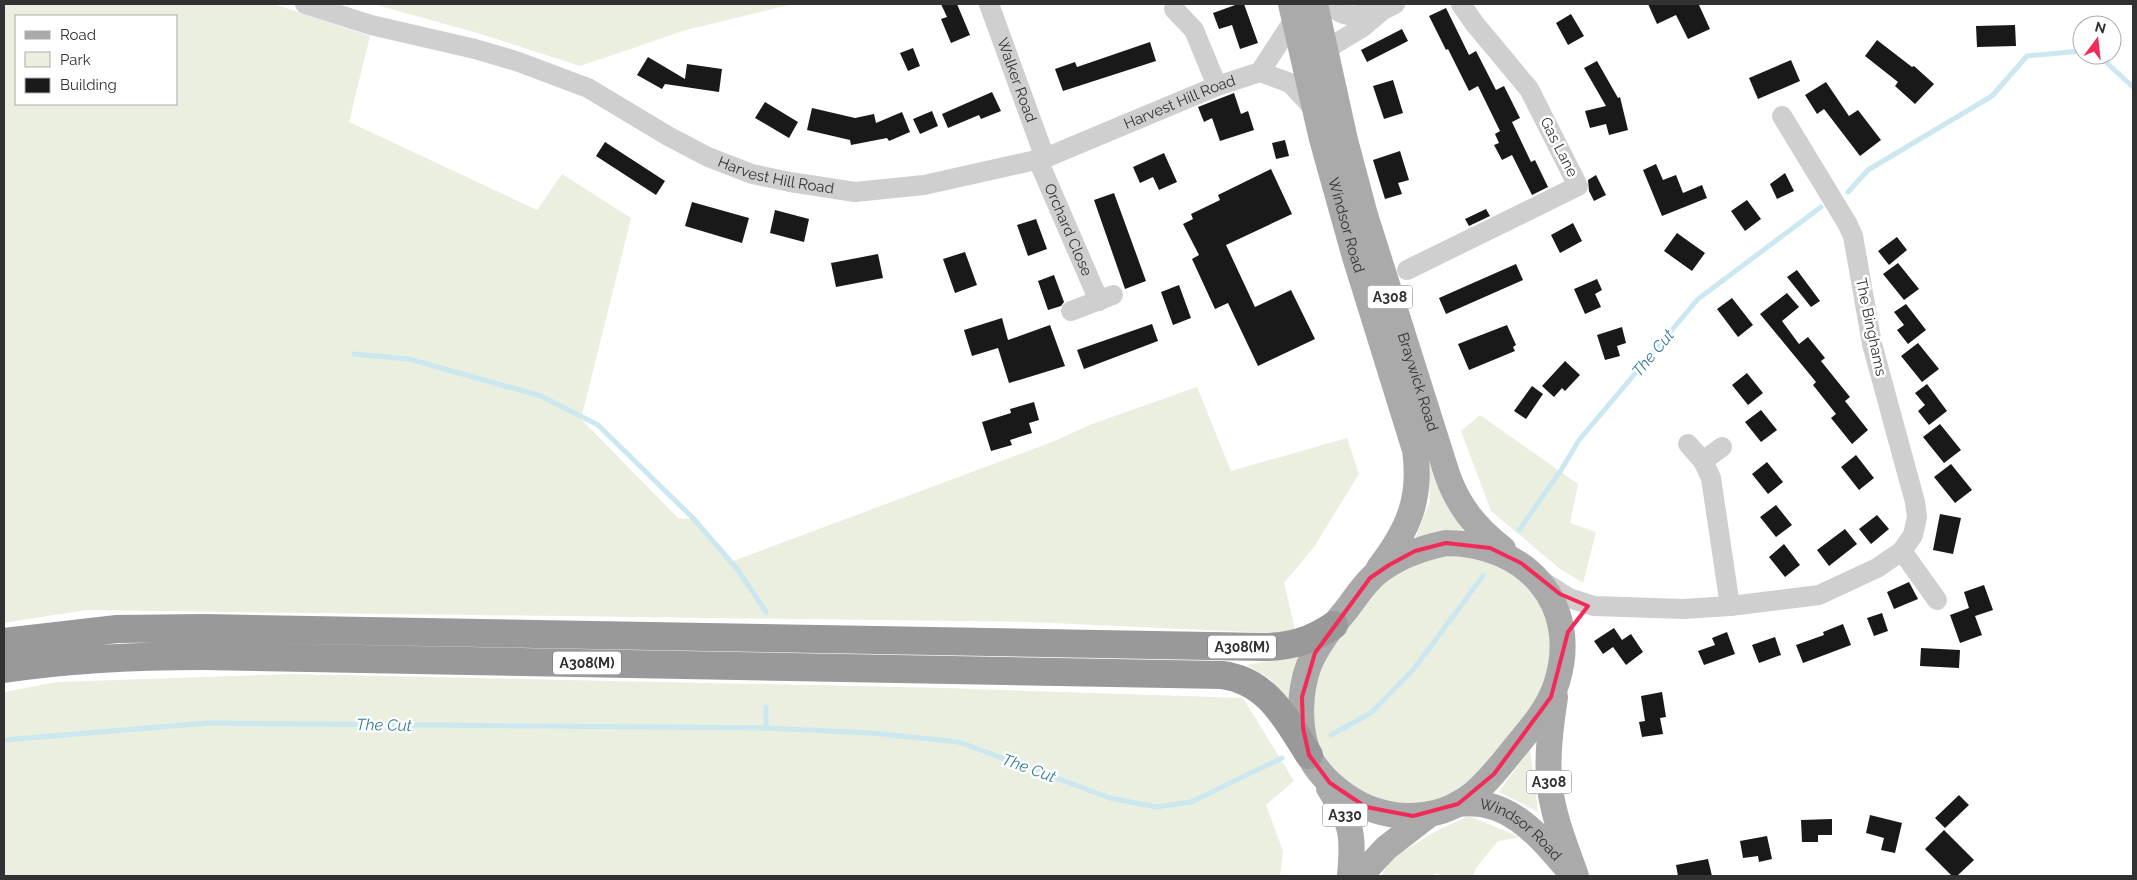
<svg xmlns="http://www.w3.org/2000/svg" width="2137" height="880" viewBox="0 0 2137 880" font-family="Raleway,sans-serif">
  <rect width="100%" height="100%" fill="#fff"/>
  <path fill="#eaefdf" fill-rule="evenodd" d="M4 4H274L370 36 349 122 537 210 562 174 631 218 581 419 678 518 694 519 715 543 733 561 1052 442 1092 424 1197 387 1231 471 1347 438 1359 474 1314 547 1284 583 1296 634 1029 622 86 610 4 623ZM16 16H176V104H16Z
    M373 4H793L686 30 580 66 481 34Z
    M1480 415 1578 484 1570 523 1596 532 1583 583 1559 568 1491 511 1461 431Z
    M1427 439 1468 530 1416 537 1430 501Z
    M1446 553 1496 563 1525 584 1540 605 1549 629 1551 651 1543 688 1530 709 1482 769 1464 787 1453 793 1420 804 1384 802 1350 785 1330 765 1317 742 1310 715 1320 665 1375 592 1390 575Z
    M1299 656 1288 702 1270 679 1246 665Z
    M291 674 945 688 1243 698 1294 781 1266 805 1283 851 1280 876H4V692L57 682Z
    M1530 749 1538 812 1499 792Z
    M1469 816 1520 837 1498 841 1476 868 1473 876H1443L1435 873 1434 876H1381L1392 858 1438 830Z"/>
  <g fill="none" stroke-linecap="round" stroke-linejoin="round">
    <path stroke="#cbe7f0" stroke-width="5" d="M2098 55 2133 87
      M1848 192 1868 170 1992 96 2027 56 2082 51
      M354 354 409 359 541 396 598 425 694 519 737 569 766 612
      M1519 530 1560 472 1579 440 1698 299 1821 207
      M766 728V707
      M1331 735 1371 713 1413 670 1483 576
      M4 740 208 723 766 728 871 733 959 742 1110 798 1156 807 1191 802 1282 758"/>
  </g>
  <path fill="#191919" d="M941 4H957L970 35 951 43 941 19 947 17Z
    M1238 4H1244L1258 43 1240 49 1232 25 1219 29 1213 13Z
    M1648 4H1701L1699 5 1710 29 1688 39 1676 15 1657 24Z
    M1446 8 1469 55 1476 51 1496 90 1504 86 1520 118 1512 122 1531 162 1535 160 1548 187 1532 195 1512 155 1502 160 1494 145 1499 143 1495 134 1500 131 1478 86 1469 91 1448 49 1446 50 1429 16Z
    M1571 14 1584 36 1568 45 1556 23Z
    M2015 25 2016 46 1977 47 1976 26Z
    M1402 29 1408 41 1367 62 1361 50Z
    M1877 40 1912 67 1914 66 1934 84 1915 104 1895 86 1898 82 1865 56Z
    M1150 42 1156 61 1063 91 1055 69 1075 62 1077 67Z
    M913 48 920 66 908 71 900 53Z
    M648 57 685 79 687 64 722 69 719 92 665 84 662 89 637 75Z
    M1791 60 1800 81 1758 99 1749 78Z
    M1597 61 1618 98 1620 97 1628 130 1609 135 1606 124 1590 128 1585 111 1606 106 1584 68Z
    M1393 80 1403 113 1384 119 1373 86Z
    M1826 82 1849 116 1858 110 1881 140 1860 156 1824 109 1817 114 1805 95Z
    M992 92 1001 111 981 119 979 115 948 128 942 114Z
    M1234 93 1241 114 1248 111 1254 130 1220 141 1212 118 1204 122 1198 107Z
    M765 102 798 122 789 138 755 118Z
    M812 108 855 118 874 114 876 123 902 112 910 132 889 141 887 138 851 145 850 140 807 130Z
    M932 111 938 126 920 134 913 119Z
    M1285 140 1289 156 1276 159 1272 143Z
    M605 142 665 181 656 195 596 156Z
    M1400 151 1409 180 1398 183 1402 194 1385 199 1373 160Z
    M1164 153 1177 182 1159 190 1153 177 1140 183 1133 167Z
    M1656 164 1663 180 1676 175 1683 193 1702 185 1707 198 1662 216 1643 170Z
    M1271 169 1292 214 1226 245 1255 307 1291 290 1315 339 1258 366 1228 303 1215 309 1192 259 1199 255 1183 224 1193 219 1191 214 1220 200 1218 195Z
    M1785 173 1794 191 1777 199 1770 184Z
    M1596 175 1606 195 1594 201 1589 191 1588 180Z
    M1114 193 1146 281 1125 289 1094 200Z
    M1747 200 1761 219 1745 231 1731 211Z
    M692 202 749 218 742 243 685 226Z
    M1486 209 1490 216 1469 226 1465 219Z
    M775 210 809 219 804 242 770 233Z
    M1036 219 1047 249 1028 256 1017 225Z
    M1573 223 1582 241 1560 253 1551 235Z
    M1677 233 1705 253 1692 271 1664 251Z
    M1897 237 1907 250 1889 265 1878 251Z
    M965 252 977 285 955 293 943 259Z
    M878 254 883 278 836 287 831 263Z
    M1898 263 1919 289 1904 300 1883 274Z
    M1516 264 1523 280 1446 314 1439 298Z
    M1797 270 1820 301 1811 307 1787 277Z
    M1054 275 1064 302 1061 306 1048 310 1038 281Z
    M1597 279 1602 290 1595 294 1601 307 1585 314 1574 289Z
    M1179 285 1191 318 1173 325 1161 292Z
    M1787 293 1799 307 1782 321 1799 344 1808 337 1825 358 1821 361 1850 397 1845 401 1868 430 1852 444 1831 418 1836 414 1813 385 1816 382 1760 314Z
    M1732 298 1753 325 1738 337 1717 309Z
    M1906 304 1926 330 1908 344 1897 330 1904 325 1894 312Z
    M1002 318 1008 340 1050 325 1065 366 1009 383 998 348 972 356 964 330Z
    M1152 324 1158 341 1084 369 1077 350Z
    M1507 325 1516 345 1513 347 1515 351 1469 370 1458 344Z
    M1622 327 1626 343 1617 346 1620 356 1605 360 1597 335Z
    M1918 343 1939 369 1922 382 1901 356Z
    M1565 361 1580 375 1565 391 1562 388 1554 397 1542 386Z
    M1747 373 1763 393 1748 405 1732 385Z
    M1927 384 1947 411 1929 425 1918 411 1925 405 1915 393Z
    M1532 386 1543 394 1526 419 1514 411Z
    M1034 402 1039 420 1029 423 1032 433 1010 440 1012 445 991 451 982 422 1011 413 1010 409Z
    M1761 410 1777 430 1761 442 1745 422Z
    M1940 424 1961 450 1944 463 1923 437Z
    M1856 455 1874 478 1859 490 1841 467Z
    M1767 462 1783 482 1768 494 1752 474Z
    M1951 464 1972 490 1955 503 1934 477Z
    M1776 505 1792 525 1776 537 1760 517Z
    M1940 514 1961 518 1953 554 1933 550Z
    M1877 515 1889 529 1871 544 1859 529Z
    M1845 529 1857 544 1829 566 1817 550Z
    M1784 544 1800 565 1785 577 1769 557Z
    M1909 582 1918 599 1894 609 1887 592Z
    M1984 585 1993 610 1975 616 1982 635 1960 643 1950 615 1969 608 1964 592Z
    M1882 613 1888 631 1874 636 1867 618Z
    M1843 624 1851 645 1803 663 1796 645 1824 635 1823 632Z
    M1614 628 1622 640 1631 634 1643 652 1626 665 1613 647 1603 654 1594 641Z
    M1727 632 1735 654 1704 665 1698 651 1715 645 1712 638Z
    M1775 637 1781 655 1759 663 1752 645Z
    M1921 648 1960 650 1959 668 1920 666Z
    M1662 692 1666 717 1660 718 1663 734 1642 737 1639 722 1645 721 1641 696Z
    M1959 795 1969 805 1945 828 1935 818Z
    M1870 815 1902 823 1895 853 1881 850 1884 838 1866 833Z
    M1832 819V835H1818V842H1802L1801 820Z
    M1944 830 1974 860 1957 876H1952L1925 849Z
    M1767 836 1772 859 1759 862 1758 856 1743 858 1740 841Z
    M1708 859 1712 876H1678L1676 865Z"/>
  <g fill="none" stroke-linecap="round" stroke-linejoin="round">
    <g stroke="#cfcfcf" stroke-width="20">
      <path id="s1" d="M305 4 371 25 475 49 516 61 588 88 668 136 708 157 752 174 790 182 855 192 924 185 1045 158 1217 86 1260 72 1295 18"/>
      <path id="s2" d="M989 4 1045 158"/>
      <path d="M1331 4C1343 21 1361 15 1379 11"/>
      <path d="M1174 9 1194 30 1217 86"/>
      <path d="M1325 50 1363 27 1383 10 1395 4"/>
      <path d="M1260 72 1290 83 1316 111"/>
      <path id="s3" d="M1038 160 1099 301"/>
      <path d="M1407 270 1578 186 1529 89 1474 23 1461 4"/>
      <path d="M1071 311 1113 295"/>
      <path d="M1688 444 1703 461 1711 478 1730 606"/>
      <path d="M1703 461 1722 447"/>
      <path d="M1902 551 1937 600"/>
      <path d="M1542 581 1569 598 1594 606 1683 609 1730 606 1819 595 1877 568 1902 551 1913 535 1917 517 1915 502 1872 344 1853 236 1847 223 1782 116"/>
    </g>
    <g stroke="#aaa" stroke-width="26">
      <path id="s4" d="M1291 4 1322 139 1355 257 1415 450C1422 499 1408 530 1379 568"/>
      <path id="s5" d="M1315 4 1345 140 1365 215 1447 474C1458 506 1476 528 1503 549"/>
      <path d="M1446 543C1525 543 1581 603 1557 682 1550 706 1533 726 1517 745 1503 762 1490 780 1473 794 1435 824 1383 822 1345 795 1331 785 1316 771 1309 755 1298 729 1299 691 1309 665 1317 645 1332 627 1346 610 1356 597 1365 582 1378 572 1397 557 1422 548 1446 543Z"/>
      <path d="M1555 697C1551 724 1547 753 1549 780 1552 814 1565 845 1576 876"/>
      <path d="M1329 788C1352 825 1354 832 1350 876"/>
      <path id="s6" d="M1458 804C1508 797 1538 835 1567 868"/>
      <path d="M1360 876 1386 848 1430 814"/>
    </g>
    <path stroke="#999" stroke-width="28" d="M4 642 117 629 204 628 1264 647C1291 647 1312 640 1334 625
      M4 669C70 659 136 656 203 656L1222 675C1268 681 1286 719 1309 755"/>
  </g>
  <path fill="none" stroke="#f32957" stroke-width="4" stroke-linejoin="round" d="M1446 543 1490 548 1521 563 1560 594 1588 606 1568 632 1551 697 1494 774 1458 804 1413 816 1366 807 1330 783 1309 755 1303 728 1302 697 1315 653 1370 578 1389 565 1415 551Z"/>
  <g text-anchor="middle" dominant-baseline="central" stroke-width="5" stroke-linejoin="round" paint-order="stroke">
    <g fill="#fff" stroke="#707070" stroke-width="1">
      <rect x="1367.5" y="285.5" width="45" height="23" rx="4"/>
      <rect x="1208" y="635.5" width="68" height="23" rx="4"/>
      <rect x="553" y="651.5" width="68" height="23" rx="4"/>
      <rect x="1526.5" y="770.5" width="45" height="23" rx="4"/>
      <rect x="1322.5" y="803.5" width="45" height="23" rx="4"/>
    </g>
    <g font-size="14" font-weight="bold" fill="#323232">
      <text x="1390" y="297">A308</text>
      <text x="1242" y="647">A308(M)</text>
      <text x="587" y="663">A308(M)</text>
      <text x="1549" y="782">A308</text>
      <text x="1345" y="815">A330</text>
    </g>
    <g font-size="15" fill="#323232" stroke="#fff">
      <text stroke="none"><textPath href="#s2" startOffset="81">Walker Road</textPath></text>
      <text stroke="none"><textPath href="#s1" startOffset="925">Harvest Hill Road</textPath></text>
      <text transform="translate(1559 147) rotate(63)">Gas Lane</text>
      <text stroke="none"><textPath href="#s1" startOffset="505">Harvest Hill Road</textPath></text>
      <text stroke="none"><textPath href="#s4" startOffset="228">Windsor Road</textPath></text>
      <text stroke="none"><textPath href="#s3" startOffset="76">Orchard Close</textPath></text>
      <text transform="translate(1871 327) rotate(78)">The Binghams</text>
      <text stroke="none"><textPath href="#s5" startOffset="392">Braywick Road</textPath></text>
      <text stroke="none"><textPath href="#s6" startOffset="71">Windsor Road</textPath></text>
    </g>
    <g font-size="16" font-style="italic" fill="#357e95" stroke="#fff">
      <text transform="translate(1653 353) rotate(-50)">The Cut</text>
      <text transform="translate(384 725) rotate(1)">The Cut</text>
      <text transform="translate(1029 768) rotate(20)">The Cut</text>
    </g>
  </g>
  <rect width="2137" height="880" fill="none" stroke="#323232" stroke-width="10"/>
  <rect x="15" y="15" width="162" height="90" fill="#ffffff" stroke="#adadad"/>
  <rect x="25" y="31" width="25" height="8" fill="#aaaaaa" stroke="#adadad"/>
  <text x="60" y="40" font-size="15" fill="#323232">Road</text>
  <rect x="25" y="52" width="25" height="15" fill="#eaefdf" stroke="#adadad"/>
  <text x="60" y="65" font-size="15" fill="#323232">Park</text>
  <rect x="25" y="78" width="25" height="15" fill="#191919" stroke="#adadad"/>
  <text x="60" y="90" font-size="15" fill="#323232">Building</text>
  <g transform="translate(2097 40) rotate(15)"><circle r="24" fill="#ffffff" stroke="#adadad"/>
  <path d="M0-4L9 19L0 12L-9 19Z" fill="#f32957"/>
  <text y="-8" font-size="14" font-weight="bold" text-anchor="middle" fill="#323232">N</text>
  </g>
</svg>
